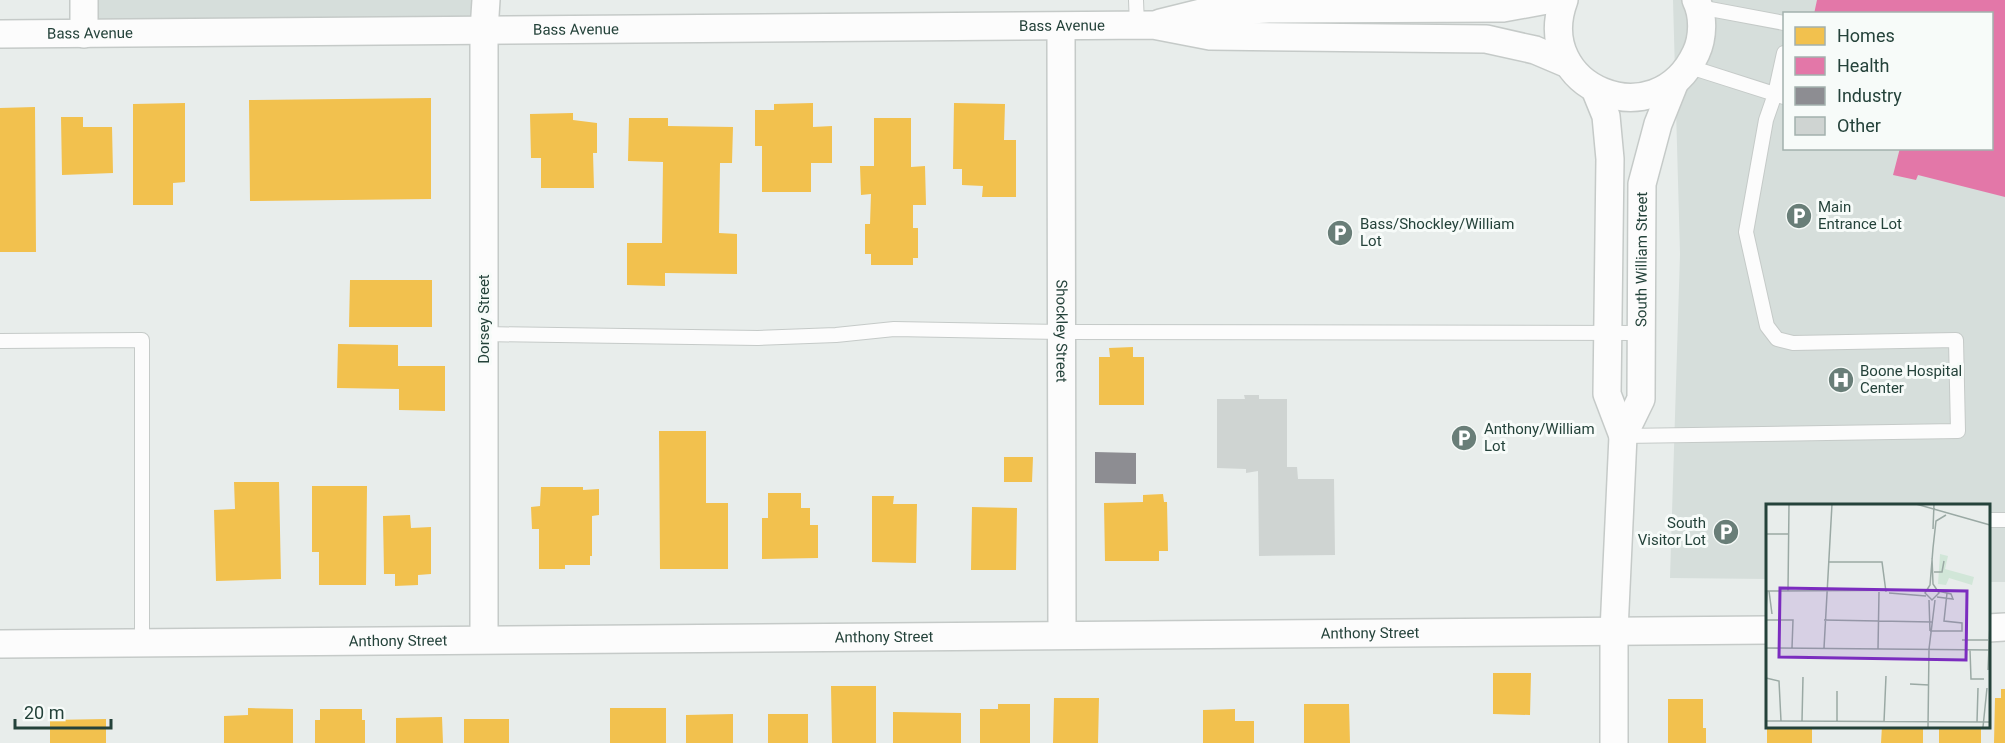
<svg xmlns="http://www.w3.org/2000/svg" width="2005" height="743" font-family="Roboto,sans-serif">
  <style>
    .built { fill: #d6dedb; fill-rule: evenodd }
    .homes { fill: #f2c14e }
    .health { fill: #e377a8 }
    .industry { fill: #8d8d92 }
    .building { fill: #cfd4d2 }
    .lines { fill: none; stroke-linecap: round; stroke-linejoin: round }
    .service-casing { stroke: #c5cac8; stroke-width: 16 }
    .minor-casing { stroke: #c5cac8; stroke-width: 30 }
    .service { stroke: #fcfcfc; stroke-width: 14 }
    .minor { stroke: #fcfcfc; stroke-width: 27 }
    .labels { text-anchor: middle; stroke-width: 6; stroke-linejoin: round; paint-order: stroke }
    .street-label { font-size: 15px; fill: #24423a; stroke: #f7fbf9 }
    .poi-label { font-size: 15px; fill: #24423a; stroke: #f7fbf9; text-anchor: start }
    .inset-road { fill: none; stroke: #9aa9a4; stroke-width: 1.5 }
    .view { fill: #7b2cbf; fill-opacity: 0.15; stroke: #7b2cbf; stroke-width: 3 }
    .inset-edge { fill: none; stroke: #24423a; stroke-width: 3 }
  </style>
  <rect width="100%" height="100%" fill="#e8edeb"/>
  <path class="built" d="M84 0H486L484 31 84 34Z
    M1673 0H2005V582H1989L1988 506H1768V579L1670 578 1680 254ZM1784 14H1992V148H1784Z"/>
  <path class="homes" d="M431 98V199L250 201 249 100Z
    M185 103V182L173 183V205H133V104Z
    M813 103V127L832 126V163H811V192H762V146H755V110H774V104Z
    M954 103 1005 104 1004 140H1016V197H982L983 186 962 185V169H953Z
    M35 107 36 252H0V108Z
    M573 113V120L597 123V153H593L594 188H541V158H531L530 114Z
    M61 117H83V127H112L113 173 62 175Z
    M629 118H668V126L733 127 732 163H720L719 233 737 234V274L665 273V286L627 285V243H662L663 162 628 161Z
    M874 118H911V167L925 166 926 205H913V228H918V258H913V265H871V254H865V224H870L871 194 861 195 860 166H874Z
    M350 280H432V327H349Z
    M338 344 398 345V366H445V411L399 410V389L337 388Z
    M1133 347V357H1144V405H1099V357H1110L1109 348Z
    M659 431H706V503H728V569H660Z
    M1004 457H1033L1032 482H1004Z
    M234 482H279L281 579 216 581 214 510 235 509Z
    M312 486H367L366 585H319V552H312Z
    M541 487H583V490L599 489V515L592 516V556H590V565H565V569H539V529H532L531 507 540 506Z
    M768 493H801V508H810V525H818V558L762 559V518H768Z
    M1163 494 1164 502H1167L1168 551H1159V561H1105L1104 503 1143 502V495Z
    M872 496H894L893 504H917L916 563 872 562Z
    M972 507 1017 508 1016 570H971Z
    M410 515 411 528 431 527V574L418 575V585L395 586V574H384L383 516Z
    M1493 673H1531L1530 715 1493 714Z
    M831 686H876V743H832Z
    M2001 689H2005V743H1994L1995 698H2001Z
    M1054 698H1099L1098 743H1053Z
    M1668 699H1703V728H1706V743H1668Z
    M998 704H1030V743H980V709H998Z
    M1304 704H1349L1350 743H1304Z
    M248 708 293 709V743H224V716L248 715Z
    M610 708H666V743H610Z
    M320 709H362V720H365V743H315V720H320Z
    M1235 709V721H1254V743H1203V710Z
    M893 712 961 713V743H893Z
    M733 714V743H686V715Z
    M768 714H808V743H768Z
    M442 717 443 743H396V718Z
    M106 719V743H50V720Z
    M464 719H509V743H464Z
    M1767 726H1812V743H1767Z
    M1882 726H1923V743H1881Z
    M1939 726H1981V743H1939Z"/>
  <path class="health" d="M1817 0H2005V197L1918 175 1916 180 1893 175 1900 148H1992V14H1814Z"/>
  <path class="industry" d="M1095 452 1136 453V484L1095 483Z"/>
  <path class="building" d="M1244 395H1259V399H1287V467H1297L1298 479H1334L1335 555 1259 556 1258 471 1246 473V469L1217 468V399H1245Z"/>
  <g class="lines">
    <g class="service-casing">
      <path id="service" d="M1136 0 1137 25
        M1699 7 1784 23
        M1690 67 1784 97
        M484 334 758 338 836 335 894 329 1062 332 1641 333
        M0 341 142 340V643
        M1623 436 1958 431 1956 340 1793 343 1777 339 1767 326 1746 232 1766 120 1775 94 1784 53
        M1988 520H2005"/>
    </g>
    <g class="minor-casing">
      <g id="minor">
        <path d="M84 0V34"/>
        <path d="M1564 0C1531 88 1656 139 1696 53 1703 38 1704 16 1696 0"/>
        <path d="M1160 23 1205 12 1269 9 1503 8 1547 0"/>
        <path id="s1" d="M1061 27 1062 635"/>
        <path id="s2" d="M0 34 1153 25 1210 36 1486 39 1535 50 1568 64"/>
        <path d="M1595 89 1606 116 1610 159 1607 394 1623 436"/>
        <path d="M1988 628 2005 627"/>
        <path d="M484 639V31L486 0"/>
        <path id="s3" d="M0 644 1768 630"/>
        <path id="s4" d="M1614 743V631L1623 436 1641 399 1642 184 1658 124 1674 84"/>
      </g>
    </g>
    <use href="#service" class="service"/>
    <use href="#minor" class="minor"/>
  </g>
  <defs>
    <g id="parking-disc" transform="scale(1.35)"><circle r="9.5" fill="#697e78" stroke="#f7fbf9"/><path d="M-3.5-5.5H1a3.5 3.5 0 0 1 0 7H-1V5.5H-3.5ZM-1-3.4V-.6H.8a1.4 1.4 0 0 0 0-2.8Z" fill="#fff"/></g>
    <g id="hospital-disc" transform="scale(1.35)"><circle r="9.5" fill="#697e78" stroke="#f7fbf9"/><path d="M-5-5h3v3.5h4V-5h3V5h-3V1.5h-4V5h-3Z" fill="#fff"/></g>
  </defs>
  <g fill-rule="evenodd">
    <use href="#parking-disc" x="1799" y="216"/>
    <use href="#parking-disc" x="1340" y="233"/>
    <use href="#hospital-disc" x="1841" y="380"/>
    <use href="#parking-disc" x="1464" y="438"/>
    <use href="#parking-disc" x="1726" y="532"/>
  </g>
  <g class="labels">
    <g class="street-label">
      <text dy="5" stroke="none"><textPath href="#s2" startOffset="1062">Bass Avenue</textPath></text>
      <text dy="5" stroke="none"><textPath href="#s2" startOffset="576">Bass Avenue</textPath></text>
      <text dy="5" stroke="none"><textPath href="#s2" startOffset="90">Bass Avenue</textPath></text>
      <text dy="5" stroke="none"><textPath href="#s4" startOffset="488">South William Street</textPath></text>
      <text transform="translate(484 319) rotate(-90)" y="5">Dorsey Street</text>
      <text dy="5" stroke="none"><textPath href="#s1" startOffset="304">Shockley Street</textPath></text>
      <text dy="5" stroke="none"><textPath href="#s3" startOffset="1370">Anthony Street</textPath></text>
      <text dy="5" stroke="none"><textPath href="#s3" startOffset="884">Anthony Street</textPath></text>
      <text dy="5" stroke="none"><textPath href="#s3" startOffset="398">Anthony Street</textPath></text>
    </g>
    <g class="poi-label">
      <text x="1818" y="212">Main<tspan x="1818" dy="17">Entrance Lot</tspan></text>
      <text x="1360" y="229">Bass/Shockley/William<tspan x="1360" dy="17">Lot</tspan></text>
      <text x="1860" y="376">Boone Hospital<tspan x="1860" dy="17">Center</tspan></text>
      <text x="1484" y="434">Anthony/William<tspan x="1484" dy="17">Lot</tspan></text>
      <text x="1706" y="528" text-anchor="end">South<tspan x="1706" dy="17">Visitor Lot</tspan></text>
    </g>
  </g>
  <g transform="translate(1766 504)">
    <rect width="224" height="224" fill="#e8edeb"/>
    <path d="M174 50 182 52 179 65 208 73 206 81 183 74 180 81 172 80Z" fill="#d1e6d8"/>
    <path class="inset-road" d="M150 0 224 21M167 25 168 0M0 30H23M167 44 170 17 180 11M166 54 167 80 173 89 166 96 159 89 164 81 167 44M62 58H116L120 88M168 68H176L178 57M0 87 160 86M3 87 6 110M22 87 23 0M123 89 160 92M171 93 187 95 185 90 172 87M163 96 164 127M0 109 1 87M0 116H27L26 144M58 116 166 118M164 127H196V119L178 117 181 89M196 136H222M0 144 224 146M58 144 66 0M112 145 113 88M204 146 205 175H218M222 166 224 120M0 174 13 177 15 217M144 180 163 181M0 217 224 218M36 217 37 173M71 217V187M118 218 120 172M211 218 212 184M162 223 163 145 169 96M217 223 221 184"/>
    <path class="view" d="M14 84 201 87 200 156 13 153Z"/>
    <rect width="224" height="224" class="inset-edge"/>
  </g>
  <rect x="1783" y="12" width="210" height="138" fill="#f7fbf9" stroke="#a3b1ad" stroke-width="1.5"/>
  <rect x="1795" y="27" width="30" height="18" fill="#f2c14e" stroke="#a3b1ad" stroke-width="1.5"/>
  <text x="1837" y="42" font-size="18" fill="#24423a">Homes</text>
  <rect x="1795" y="57" width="30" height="18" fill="#e377a8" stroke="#a3b1ad" stroke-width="1.5"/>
  <text x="1837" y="72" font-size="18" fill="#24423a">Health</text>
  <rect x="1795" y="87" width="30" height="18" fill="#8d8d92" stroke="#a3b1ad" stroke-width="1.5"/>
  <text x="1837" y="102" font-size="18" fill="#24423a">Industry</text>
  <rect x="1795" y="117" width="30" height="18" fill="#cfd4d2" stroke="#a3b1ad" stroke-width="1.5"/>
  <text x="1837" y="132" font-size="18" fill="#24423a">Other</text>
  <path d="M15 719v9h96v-9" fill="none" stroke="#24423a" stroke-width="3"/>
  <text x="24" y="719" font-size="18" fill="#24423a" stroke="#f7fbf9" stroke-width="4.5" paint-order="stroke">20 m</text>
</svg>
